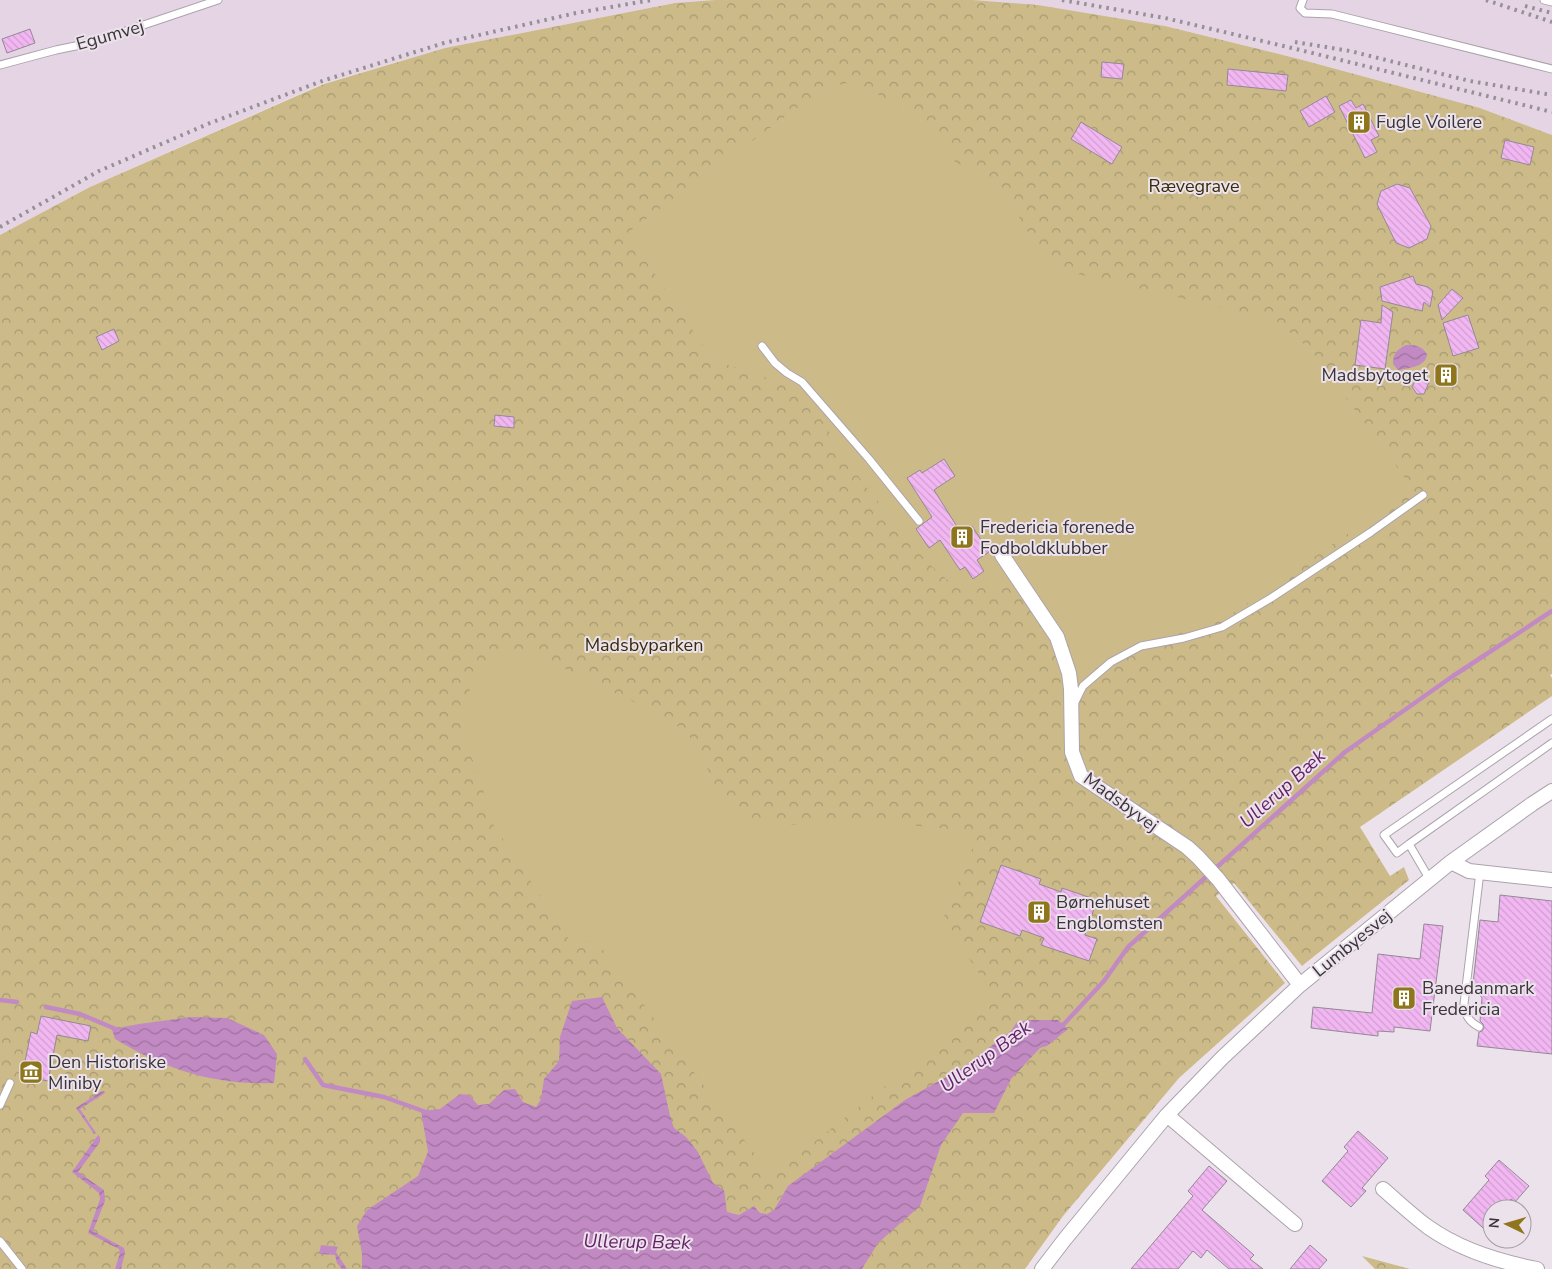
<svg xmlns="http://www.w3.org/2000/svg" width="1552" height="1269" font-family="'Nunito Sans',sans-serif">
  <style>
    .built { fill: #e5d5e4 }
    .park { fill: url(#park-crowns) }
    .pitch { fill: #ccbb89 }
    .water { fill: url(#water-waves) }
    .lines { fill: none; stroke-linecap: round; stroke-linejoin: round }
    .stream { stroke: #c28ac3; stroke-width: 4.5 }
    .building { fill: url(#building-back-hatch); stroke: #928992 }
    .service-casing { stroke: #aca3ac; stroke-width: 9 }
    .minor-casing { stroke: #aca3ac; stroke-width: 16 }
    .service { stroke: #fff; stroke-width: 7 }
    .minor { stroke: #fff; stroke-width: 14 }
    .rail { stroke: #968f96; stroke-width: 4; stroke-dasharray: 2.5 5; stroke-linecap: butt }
    .labels { text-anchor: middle; stroke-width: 4; stroke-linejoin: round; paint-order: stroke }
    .street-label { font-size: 18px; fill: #393539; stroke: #ece2ec }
    .poi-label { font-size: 18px; fill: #393539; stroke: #ece2ec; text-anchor: start }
    .park-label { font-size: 18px; fill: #362c08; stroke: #ece2ec }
    .water-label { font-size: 19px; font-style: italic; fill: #652268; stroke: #ece2ec }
  </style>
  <defs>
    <pattern id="park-crowns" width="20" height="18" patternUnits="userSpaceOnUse" patternTransform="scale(1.25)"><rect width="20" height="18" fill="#ccbb89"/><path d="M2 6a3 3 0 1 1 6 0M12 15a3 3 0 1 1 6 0" fill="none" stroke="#a79971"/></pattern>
    <pattern id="water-waves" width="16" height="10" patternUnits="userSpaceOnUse" patternTransform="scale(1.25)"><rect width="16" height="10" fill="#c28ac3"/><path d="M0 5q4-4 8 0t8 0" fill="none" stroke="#9f729f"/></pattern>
    <pattern id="building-back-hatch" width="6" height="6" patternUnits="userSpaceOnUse" patternTransform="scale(1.25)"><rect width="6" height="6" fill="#f2b7f2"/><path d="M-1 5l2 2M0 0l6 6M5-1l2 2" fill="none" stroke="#d09ed0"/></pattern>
  </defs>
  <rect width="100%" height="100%" fill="#ece2ec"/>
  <path class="built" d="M0 0H715L675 3 445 48 324 83 90 187 0 235Z
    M973 0H1552V135L1480 108 1299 59 1165 26 1038 5Z"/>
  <path class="park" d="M715 0H973L1038 5 1165 26 1299 59 1480 108 1552 135V674L1550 675 1552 678V696L1360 827 1390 876 1404 867 1409 880 1302 966 1234 883 1216 896 1285 983 1179 1078 1063 1216 1025 1269H0V235L90 187 324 84 445 48 675 3Z
    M1362 1256 1410 1269H1375Z"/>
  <path class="pitch" d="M846 83 869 89 935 128 954 161 961 165 971 167 999 182 1033 241 1053 263 1078 274 1275 320 1311 350 1413 489 1230 615 1200 627 1135 645 1109 659 1095 669 1077 690C1077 684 1079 677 1077 670 1071 637 1037 594 1019 566L994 584 953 585 926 561 863 483 801 389 713 360 627 233 823 89Z
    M513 651 536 655 665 717 688 734 703 759 721 798 738 812 762 823 792 825 878 822 979 832 943 919 996 999 771 1176 598 943C588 940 583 940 572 944L489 818 482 784 463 736 461 725 462 714 466 695 487 666 502 652Z"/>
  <path class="water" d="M1406 345C1415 345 1421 345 1427 354 1426 367 1409 368 1398 370L1393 364C1393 354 1396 350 1406 345Z
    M602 997 617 1028 661 1074 670 1116 674 1128 686 1137 698 1152 713 1183 724 1190 727 1212 739 1215 754 1206 760 1213 767 1214 774 1210 788 1186 905 1100 962 1068 1011 1031 1017 1022 1030 1020H1058L1068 1029 1047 1046 1040 1048 1011 1079 994 1113H963L941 1145 920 1206 878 1243 862 1269H362V1254L357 1226 367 1210 418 1176 428 1152 421 1111 440 1109 460 1094 469 1095 478 1105 489 1104 504 1090 515 1089 523 1102 536 1107 541 1099 544 1079 559 1061 560 1037 572 1001Z
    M191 1017 227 1018 264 1035 277 1054 274 1083C214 1085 166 1070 115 1039L112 1029 139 1024Z
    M104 1091 105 1093 80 1109 96 1133 94 1134 76 1108 100 1092Z
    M98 1135 100 1137V1142L78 1172 104 1190 105 1201 93 1231 124 1248 125 1253 121 1269H115L120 1253 119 1249 88 1233 100 1199 99 1193 72 1172Z
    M321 1245 338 1247 336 1252 347 1269H342L337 1263 335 1255 319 1254Z"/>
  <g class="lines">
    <path class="stream" d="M0 1000 17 1002
      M46 1007 80 1014 118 1030
      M1059 1026 1064 1024 1104 981 1128 947 1345 752 1453 676 1552 611
      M305 1059 323 1085 384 1097 426 1112"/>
  </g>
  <path class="building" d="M30 29 35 43 7 53 2 39Z
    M1102 62 1124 64 1122 79 1101 77Z
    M1228 69 1288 75 1286 91 1227 85Z
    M1326 96 1335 112 1309 127 1300 111Z
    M1351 100 1356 108 1363 104 1379 136 1371 140 1377 152 1365 158 1339 106Z
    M1081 122 1122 147 1112 164 1071 139Z
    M1505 140 1534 147 1530 165 1501 158Z
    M1397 184 1410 188 1431 226 1427 239 1409 248 1396 243 1377 204 1381 191Z
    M1413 276 1416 284 1428 287 1433 291 1430 307 1424 302 1422 311 1382 301 1380 287Z
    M1452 289 1463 298 1442 320 1438 305Z
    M1382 305 1393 312 1385 369 1355 365 1361 320 1381 323Z
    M1468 315 1479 348 1453 356 1443 323Z
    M114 329 119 341 102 350 96 337Z
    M1430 380 1424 394H1417L1412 387 1415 381Z
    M495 415 514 417V428L494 426Z
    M944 459 955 476 934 490 961 533 972 526 989 552 977 560 984 571 973 579 965 567 960 570 940 540 929 548 916 529 932 517 907 478 920 470 922 473Z
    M1001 865 1041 879 1039 884 1061 892 1062 888 1097 900 1085 935 1097 939 1089 961 1041 945 1044 938 1022 930 1020 936 980 922Z
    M1500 895 1552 901V1054L1477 1046 1479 1032 1482 1031 1484 1028 1483 1024 1480 1021 1482 998 1473 984 1480 920 1498 922Z
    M1424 924 1443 926 1430 1031 1394 1027V1032L1378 1031V1036L1311 1028 1313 1007 1372 1013 1378 954 1420 959Z
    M41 1016 91 1026 88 1041 57 1035 48 1081 22 1076 31 1032 37 1034Z
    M1358 1131 1388 1158 1362 1188 1366 1191 1351 1207 1322 1181 1348 1151 1344 1147Z
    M1499 1160 1529 1186 1515 1202 1511 1199 1502 1209H1492V1236L1463 1210 1489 1180 1485 1176Z
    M1209 1166 1227 1181 1202 1210 1254 1255 1250 1259 1263 1269H1229L1207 1250 1201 1258 1193 1251 1178 1269H1131L1193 1196 1188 1191Z
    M1310 1245 1327 1260 1319 1269H1290Z"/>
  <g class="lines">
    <g class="service-casing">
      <path id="service" d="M1303 0 1300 8 1305 13 1332 14 1552 69
        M1544 0 1552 2
        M0 65 56 50 90 43 218 0
        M762 346 775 363 787 373 802 382 869 459 919 521
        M1074 704 1083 686 1111 662 1141 646 1184 638 1222 627 1271 598 1371 532 1423 495
        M1409 844 1397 853 1384 835 1552 719
        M1430 880 1409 844 1552 743
        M1479 1027C1468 1021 1466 1016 1464 1004L1480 872
        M0 1105 10 1083
        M0 1241 22 1269"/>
    </g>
    <g class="minor-casing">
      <path id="minor" d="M1002 555 1057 637 1069 673 1071 689 1072 752 1081 776 1187 847 1198 857 1218 879 1300 985
        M1451 862 1469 871 1552 880
        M1167 1115 1295 1224
        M1383 1189C1398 1202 1413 1216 1428 1227 1459 1249 1500 1262 1537 1269
        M1042 1269 1065 1239 1167 1115 1222 1058 1300 985 1451 862 1532 804 1552 791"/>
    </g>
    <use href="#service" class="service"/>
    <use href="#minor" class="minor"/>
    <path class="rail" d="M1062 0 1165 18 1296 49 1552 112
      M1486 0 1552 22
      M1525 6 1552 13
      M1295 42 1350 51 1470 81 1552 95
      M0 227 99 171 210 123 325 80 444 43 576 13 652 0"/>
  </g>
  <defs>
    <g id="building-square" transform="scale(1.25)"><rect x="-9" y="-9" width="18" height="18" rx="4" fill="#8f751b" stroke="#ece2ec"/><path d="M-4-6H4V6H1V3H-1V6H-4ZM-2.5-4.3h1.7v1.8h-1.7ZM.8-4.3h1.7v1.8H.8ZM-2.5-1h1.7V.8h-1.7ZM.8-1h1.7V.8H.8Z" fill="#fff"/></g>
    <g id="museum-square" transform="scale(1.25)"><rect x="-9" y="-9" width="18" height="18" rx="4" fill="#8f751b" stroke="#ece2ec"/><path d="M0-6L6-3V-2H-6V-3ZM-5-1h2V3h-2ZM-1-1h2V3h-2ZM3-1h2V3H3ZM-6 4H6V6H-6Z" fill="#fff"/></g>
  </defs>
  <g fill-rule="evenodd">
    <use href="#building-square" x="1359" y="122"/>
    <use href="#building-square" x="1446" y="375"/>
    <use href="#building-square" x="962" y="537"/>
    <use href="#building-square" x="1039" y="912"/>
    <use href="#building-square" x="1404" y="998"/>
    <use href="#museum-square" x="31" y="1072"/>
  </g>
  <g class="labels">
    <g class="street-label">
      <text transform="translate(110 35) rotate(-16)" y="6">Egumvej</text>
      <text transform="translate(1121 802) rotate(36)" y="6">Madsbyvej</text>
      <text transform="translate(1352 943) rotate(-39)" y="6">Lumbyesvej</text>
    </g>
    <g class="poi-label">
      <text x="1376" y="128">Fugle Voilere</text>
      <text x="1428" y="381" text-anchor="end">Madsbytoget</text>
      <text x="980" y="533">Fredericia forenede<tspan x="980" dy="21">Fodboldklubber</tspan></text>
      <text x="1056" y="908">Børnehuset<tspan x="1056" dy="21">Engblomsten</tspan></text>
      <text x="1422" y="994">Banedanmark<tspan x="1422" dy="21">Fredericia</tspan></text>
      <text x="48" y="1068">Den Historiske<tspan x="48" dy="21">Miniby</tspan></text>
    </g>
    <g class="park-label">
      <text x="1194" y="192">Rævegrave</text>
      <text x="644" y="651">Madsbyparken</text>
    </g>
    <g class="water-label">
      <text transform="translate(1282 788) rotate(-42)" y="7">Ullerup Bæk</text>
      <text transform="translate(985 1056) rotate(-36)" y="7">Ullerup Bæk</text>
      <text transform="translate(637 1241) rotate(1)" y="7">Ullerup Bæk</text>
    </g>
  </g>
  <g transform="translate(1507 1224) rotate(275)"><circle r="24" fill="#ece2ec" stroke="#a49da4"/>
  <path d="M0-4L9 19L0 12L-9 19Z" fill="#8f751b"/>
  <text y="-8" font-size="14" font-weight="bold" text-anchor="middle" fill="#393539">N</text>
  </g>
</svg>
